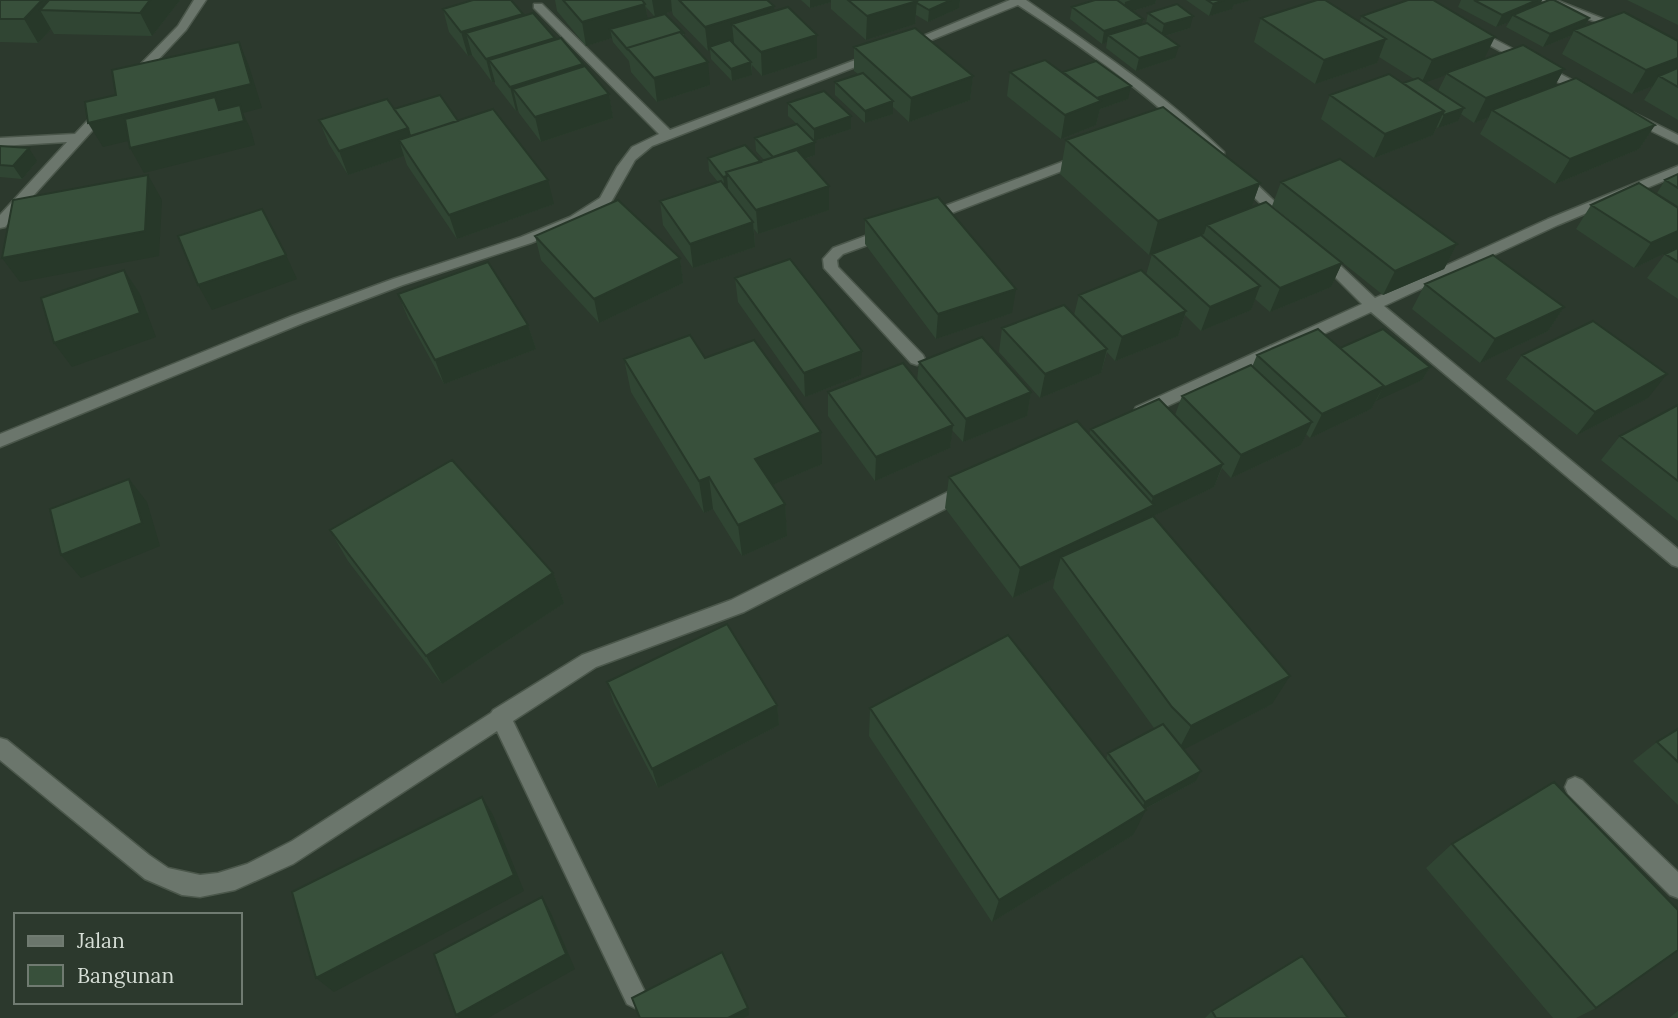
<svg xmlns="http://www.w3.org/2000/svg" width="1678" height="1018" font-family="Lora,serif">
  <style>
    .lines { fill: none; stroke-linecap: round; stroke-linejoin: round }
    .minor-casing { stroke: #4b574b; stroke-width: 3 }
    .minor { fill: #6b766c; fill-rule: evenodd }
    .wall { fill: #304533; fill-rule: evenodd }
    .shaded-wall { fill: #273829 }
    .building { fill: #38503b; stroke: #273829; stroke-width: 2 }
  </style>
  <rect width="100%" height="100%" fill="#2c392d"/>
  <g class="lines">
    <g class="minor-casing">
      <path id="minor" d="M194 0H206L186 30 139 80H131V74L178 26Z
        M1010 0H1026C1096 49 1162 92 1224 152V158H1214C1155 99 1088 50 1018 5L909 49 899 46Z
        M1540 0H1556L1629 29 1619 31Z
        M534 4H542L670 130 871 54 881 57 652 146 635 160 610 204 580 223 531 243 403 285 303 323 0 447V434L292 316 393 279 521 237 570 217 600 198 617 167 632 147 659 134 534 8Z
        M1473 28 1591 90 1593 93 1591 96H1583L1469 34 1467 32Z
        M106 104 112 108 110 111 5 227 0 228V215L67 142 0 146V138L75 134 102 105Z
        M1634 113 1678 135V144L1629 120V114Z
        M1083 154 1088 155V161L931 221H921L919 218 921 215Z
        M1678 166V175L1558 225 1384 306 1678 549V567L1672 565 1371 312 1148 415H1136L1134 411 1136 407 1362 304 1317 259 1315 256 1317 253H1327L1375 298 1548 219Z
        M1242 174 1247 175 1292 218V224H1282L1237 181V175Z
        M887 228 892 230V236L843 254 837 260 838 267 923 355 925 359 917 365 911 363 824 268 823 259 833 248Z
        M966 483 972 485 975 490 972 495 744 612 596 667 513 721 643 988 647 996 643 1004 635 1008 627 1004 497 731 293 864 235 890 200 897 182 895 145 879 0 760V738L7 740 149 855 168 868 200 875 218 873 247 864 292 841 491 713 493 710 582 655 731 600Z
        M1575 777 1582 780 1678 872V898L1670 895 1568 794 1565 787 1568 780Z"/>
    </g>
    <use href="#minor" class="minor"/>
  </g>
  <path class="wall" d="M0 0H180L152 36 54 34 51 29 38 43 0 42Z
    M555 0H767L774 11 817 58 762 76 752 65V75L732 81 711 59 710 50 708 51 673 15 672 11 655 17 646 7 647 19 684 33V37L710 85 657 102 631 72 629 61 613 42 612 38 586 46 557 11Z
    M801 0H960L959 8 928 22 916 15 915 24 866 40 831 9V2L810 8Z
    M1095 0H1156L1155 4 1133 11 1142 25 1146 23 1148 13 1190 28 1165 36 1175 58 1136 71 1106 48 1107 42 1102 44 1070 19 1072 7Z
    M1186 0H1251L1233 5 1232 9 1209 16Z
    M1461 0H1542L1540 4 1589 18 1585 26 1678 41V120L1644 100 1653 86 1632 94 1562 54 1572 35 1543 47 1506 27 1509 22 1496 27 1458 7Z
    M1627 0H1678V25Z
    M443 9 523 14 524 16 555 38V40L584 67 609 94 613 118 541 142 519 113 518 110 516 111 495 84V82H492L472 55 468 56 449 32Z
    M1362 16 1484 59 1564 69 1554 87 1655 125 1639 149 1555 184 1480 134 1489 117 1474 123 1461 114 1458 121 1438 128 1437 127 1433 135 1374 158 1321 119 1330 95 1403 83 1414 79 1379 57 1377 63 1315 84 1254 42 1261 18 1359 22ZM1446 75 1438 91 1424 82Z
    M854 47 973 76 970 100 909 122 893 107V114L865 123 835 95V82L858 74 854 71Z
    M1010 72H1063L1128 99 1100 109 1096 125 1061 139 1007 96Z
    M788 103 851 129 814 141 815 155 805 159 829 210 758 234 754 229 755 247 693 268 663 225 660 201 718 182 709 171 708 158 761 162 764 160 756 151 755 138 797 124 788 116Z
    M394 109 458 121 554 204 457 239 407 165 404 156 348 175 329 144 319 120Z
    M1066 140 1260 183 1251 208 1342 263 1331 287 1270 312 1255 299 1251 310 1201 331 1185 315 1178 336 1115 361 1107 352 1101 373 1040 398 999 352 1002 328 1074 315 1079 295 1146 275 1152 254 1158 252 1149 255 1060 174Z
    M0 146 37 161 22 179 0 177Z
    M1678 174V206L1657 193 1665 180Z
    M1281 182 1457 244 1444 269 1383 295 1272 206Z
    M1591 205 1678 208V247L1634 268 1576 229Z
    M865 219 1012 313 936 339 865 244Z
    M535 236 680 258 683 283 599 323 541 260Z
    M1678 248V299L1647 278 1665 254Z
    M735 278 861 375 805 397 738 302Z
    M1425 284 1564 307 1548 331 1480 363 1412 309Z
    M398 294 528 325 536 349 444 384 408 318Z
    M1340 348 1430 367 1422 380 1376 400 1371 409 1310 438 1306 434 1301 445 1231 478 1222 468 1214 487 1153 516 1272 704 1184 749 1201 771 1196 781 1145 809 1133 835 992 922 869 736 870 708 1106 759 1108 753 1154 728 1053 588 1055 578 1013 598 945 508 949 477 1089 434 1091 429 1175 415 1182 396 1252 367 1257 355Z
    M1522 355 1648 398 1577 435 1506 379Z
    M624 359 822 464 772 485 785 504 787 536 742 556 713 509 704 513 631 392Z
    M919 362 1031 392 1027 416 963 442 952 430 950 448 875 481 828 416V392L917 381Z
    M1678 405V521L1601 460 1620 436Z
    M330 530 553 573 564 603 442 684 348 561Z
    M607 682 777 705 779 725 658 788 614 703Z
    M1678 729V805L1633 761 1657 742Z
    M1452 844 1596 1008 1576 1018H1553L1426 868Z
    M1212 1011 1348 1018H1205Z
    M1678 1011V1018H1669Z"/>
  <path class="shaded-wall" d="M42 0H70L40 10 51 29 38 43 24 19Z
    M150 0H180L152 36 140 13Z
    M652 0H671L672 11 655 17Z
    M810 0H831V2L810 8Z
    M951 0H960L959 8 928 22 929 10Z
    M1131 0H1156L1155 4 1123 14 1125 2Z
    M1224 0H1235L1232 9 1209 16 1213 4Z
    M1235 0H1251L1233 5Z
    M1537 0H1542L1537 10 1513 15 1509 22 1496 27 1502 15Z
    M917 1 915 24 866 40 867 16Z
    M645 4 649 27 610 29 612 38 586 46 582 22Z
    M774 6 775 30 732 24 734 43 712 49 709 47 710 50 708 51 705 27Z
    M523 14 529 38 466 33 472 55 468 56 461 32Z
    M1193 16 1190 28 1161 37 1164 24Z
    M1589 18 1583 30H1574L1572 35 1543 47 1550 34Z
    M1143 19 1140 31 1108 35 1107 42 1102 44 1104 31Z
    M817 35V58L762 76 761 52Z
    M1495 37 1483 61 1446 73V75L1421 84 1432 60Z
    M555 38 560 62 489 60 495 82H492L486 59Z
    M1386 39 1377 63 1315 84 1324 60Z
    M239 42 249 66 262 108 243 113 251 130 255 145 144 173 130 148 223 118 103 147 88 123Z
    M1179 46 1175 58 1136 71 1139 58Z
    M1678 58V76H1659L1653 86 1632 94 1646 70Z
    M708 62 710 85 657 102 654 78Z
    M751 62 752 75 732 81 731 69Z
    M583 64 588 88 513 89 518 110 516 111 510 87Z
    M1564 69 1551 93 1492 110 1489 117 1474 123 1486 98Z
    M973 76 970 100 909 122 911 98Z
    M1131 86 1128 99 1100 109 1096 125 1061 139 1065 115 1094 99Z
    M609 94 613 118 541 142 535 117Z
    M893 101V114L865 123V111Z
    M1464 108 1458 121 1438 128 1444 115Z
    M1444 111 1433 135 1374 158 1385 134Z
    M851 116V129L814 141V129Z
    M1655 125 1639 149 1555 184 1570 159Z
    M408 128 412 140H399L404 156 348 175 339 151Z
    M815 142V155L773 170V157Z
    M29 148 37 161 22 179 13 166Z
    M148 175 162 200 159 256 20 282 2 258Z
    M727 176 728 188 725 190 723 177Z
    M548 180 554 204 457 239 449 215Z
    M1260 183 1248 217 1207 225 1204 234 1149 255 1158 221Z
    M829 186V210L758 234 756 210Z
    M753 222 755 247 693 268 690 244Z
    M1678 231V247L1634 268 1651 243Z
    M1457 244 1444 269 1383 295 1395 271Z
    M286 255 297 279 212 310 198 285Z
    M680 258 683 283 599 323 594 299Z
    M1342 263 1331 287 1270 312 1280 288Z
    M124 270 140 294 156 337 72 367 54 343Z
    M1260 286 1251 310 1201 331 1210 307Z
    M1016 289 1012 313 936 339 938 314Z
    M1564 307 1548 331 1480 363 1495 339Z
    M1186 311 1178 336 1115 361 1122 337Z
    M528 325 536 349 444 384 435 360Z
    M1107 349 1101 373 1040 398 1045 374Z
    M862 351 861 375 805 397 804 373Z
    M1430 367 1422 380 1376 401 1383 388Z
    M1667 374 1648 398 1577 435 1595 412Z
    M1384 386 1371 409 1310 438 1322 414Z
    M1031 392 1027 416 963 442 966 419Z
    M1312 422 1301 445 1231 478 1241 455Z
    M953 425 950 448 875 481 876 457Z
    M821 432 822 464 758 491 755 459Z
    M1223 464 1214 487 1149 518 1061 557 1055 578 1013 598 1020 568 1150 507 1153 497Z
    M709 477 713 509 704 513 699 481Z
    M129 479 147 502 160 546 81 578 61 555Z
    M785 504 787 536 742 556 738 525Z
    M553 573 564 603 442 684 426 656Z
    M1290 676 1272 704 1177 753 1191 726Z
    M777 705 779 725 658 788 652 769Z
    M1201 771 1196 781 1139 812 1145 802Z
    M482 797 493 815 524 891 334 992 316 978Z
    M1146 810 1133 835 992 922 999 900Z
    M542 897 551 913 575 969 488 1018H459L456 1015Z
    M748 1008 749 1015 743 1018H728Z"/>
  <path class="building" d="M0 0H42L24 19H0Z
    M49 0H150L140 13 40 10Z
    M473 0H511L523 14 461 32 443 9Z
    M563 0H642L645 4 582 22Z
    M679 0H767L774 6 705 27Z
    M848 0H916L917 1 867 16Z
    M916 0H951L929 10 917 3Z
    M1095 0H1117L1143 19 1104 31 1072 7Z
    M1207 0H1224L1213 4Z
    M1317 0H1325L1386 39 1324 60 1261 18Z
    M1408 0H1433L1495 37 1432 60 1362 16Z
    M1474 0H1537L1502 15Z
    M1549 0H1554L1589 18 1550 34 1513 15Z
    M1177 4 1193 16 1164 24 1148 13Z
    M788 7 817 35 761 52 732 24Z
    M1624 12 1678 41V58L1646 70 1574 30Z
    M533 13 555 38 486 59 466 33Z
    M665 14 684 33 682 34 680 32 627 48 628 50 610 29Z
    M1147 23 1179 46 1139 58 1108 35Z
    M915 28 973 76 911 98 854 47Z
    M680 32 708 62 654 78 627 48Z
    M561 38 583 64 510 87 489 60Z
    M730 40 751 62 731 69 709 47Z
    M239 42 251 84 88 123 85 102 116 95 112 70Z
    M1523 45 1564 69 1486 98 1446 73Z
    M1045 60 1101 101 1065 115 1010 72Z
    M1096 61 1131 86 1097 98 1063 72Z
    M585 66 609 94 535 117 513 89Z
    M1678 68V87L1659 76Z
    M863 73 893 101 865 111 835 82Z
    M1389 74 1444 111 1385 134 1330 95Z
    M1418 78 1464 108 1444 115 1443 114 1444 111 1403 83Z
    M1576 78 1655 125 1570 159 1492 110Z
    M824 91 851 116 814 129 788 103Z
    M440 95 458 121 410 136 408 128 394 109Z
    M215 97 219 110 240 105 244 121 130 148 125 119Z
    M387 99 408 128 339 151 319 120Z
    M1163 107 1260 183 1158 221 1066 140Z
    M493 109 548 180 449 215 399 140Z
    M797 124 815 142 773 157 755 138Z
    M745 145 761 162 726 172 727 176 723 177 708 158Z
    M0 146 29 148 13 166 0 165Z
    M797 150 829 186 756 210 726 172Z
    M1340 159 1457 244 1395 271 1281 182Z
    M1678 174V188L1665 180Z
    M148 175 145 231 2 258 13 200Z
    M721 181 753 222 690 244 660 201Z
    M1639 183 1678 208V231L1651 243 1591 205Z
    M938 197 1016 289 938 314 865 219Z
    M618 200 680 258 594 299 535 236Z
    M1266 202 1342 263 1280 288 1207 225Z
    M262 209 286 255 198 285 178 236Z
    M1201 235 1260 286 1210 307 1152 254Z
    M1678 248V262L1665 254Z
    M1493 255 1564 307 1495 339 1425 284Z
    M790 259 862 351 804 373 735 278Z
    M488 262 528 325 435 360 398 294Z
    M124 270 140 313 54 343 41 298Z
    M1141 270 1186 311 1122 337 1079 295Z
    M1064 305 1107 349 1045 374 1002 328Z
    M1593 321 1667 374 1595 412 1522 355Z
    M1318 329 1384 386 1322 414 1257 355Z
    M1383 329 1430 367 1383 388 1384 386 1340 348Z
    M690 335 705 358 754 340 821 432 755 459 785 504 738 525 709 477 699 481 624 359Z
    M982 337 1031 392 966 419 919 362Z
    M903 363 953 425 876 457 828 392Z
    M1251 365 1312 422 1241 455 1182 396Z
    M1159 399 1223 464 1153 497 1091 429Z
    M1678 405V481L1620 436Z
    M1077 421 1154 505 1020 568 949 477Z
    M452 460 553 573 426 656 330 530Z
    M129 479 142 523 61 555 50 509Z
    M1153 516 1290 676 1191 726 1172 707 1061 557Z
    M727 624 777 705 652 769 607 682Z
    M1008 635 1146 810 999 900 870 708Z
    M1163 724 1201 771 1145 802 1108 753Z
    M1678 729V762L1657 742Z
    M1554 782 1678 910V950L1596 1008 1452 844Z
    M482 797 514 875 316 978 292 892Z
    M542 897 566 954 456 1015 434 954Z
    M722 952 748 1008 728 1018H640L632 998Z
    M1302 956 1348 1018H1216L1212 1011Z"/>
  <rect x="14" y="913" width="228" height="91" fill="#2c392d" stroke="#707b71" stroke-width="2"/>
  <rect x="28" y="936" width="35" height="10" fill="#6b766c" stroke="#707b71" stroke-width="2"/>
  <text x="77" y="948" font-size="21" fill="#d6ded6">Jalan</text>
  <rect x="28" y="965" width="35" height="21" fill="#38503b" stroke="#707b71" stroke-width="2"/>
  <text x="77" y="983" font-size="21" fill="#d6ded6">Bangunan</text>
</svg>
